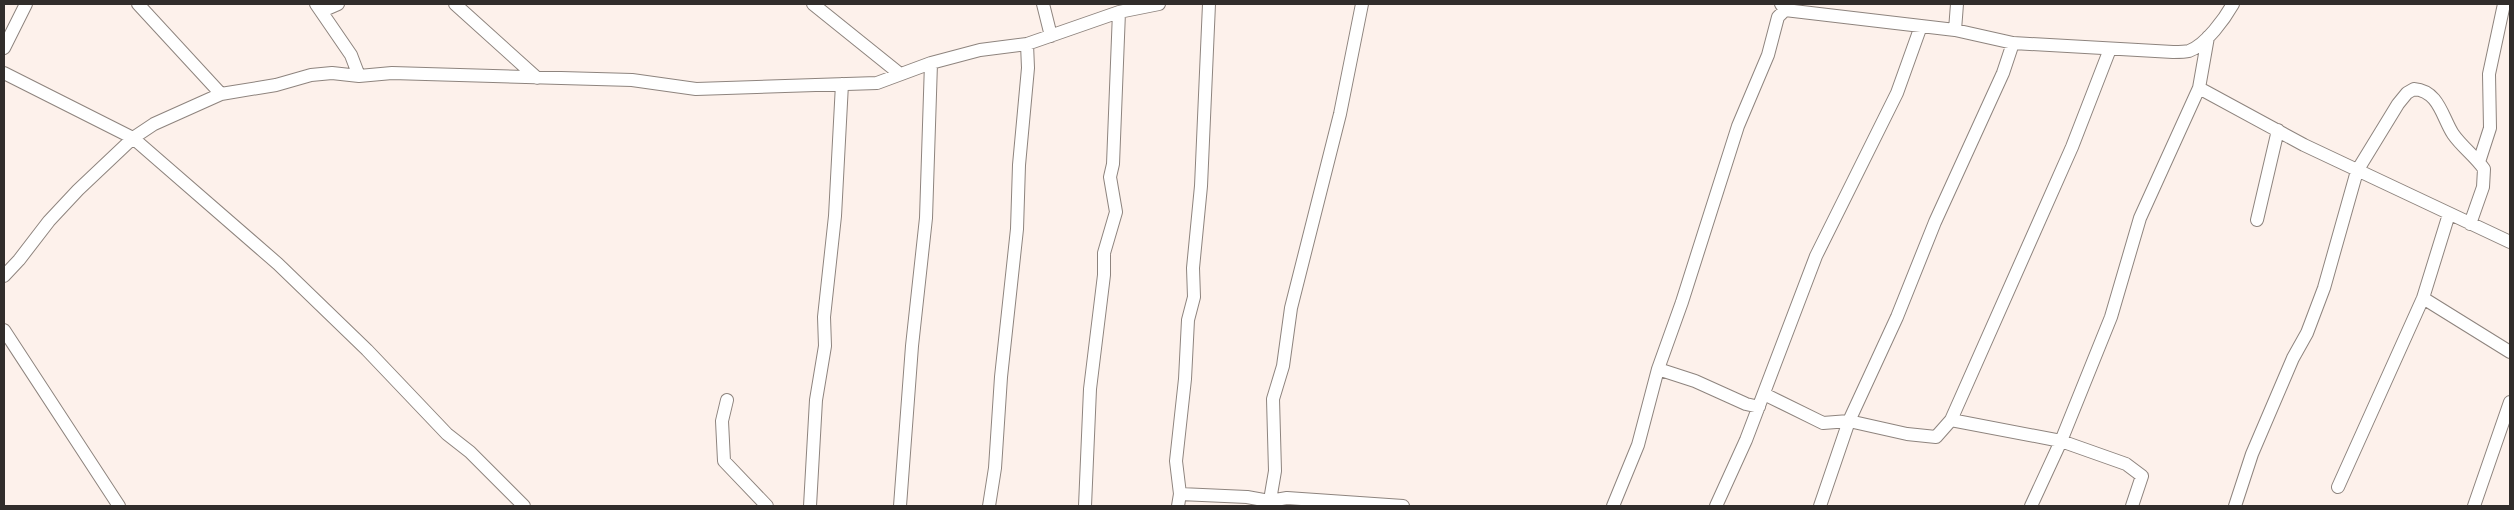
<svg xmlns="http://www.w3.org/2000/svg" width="2514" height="510" font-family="Cabin,sans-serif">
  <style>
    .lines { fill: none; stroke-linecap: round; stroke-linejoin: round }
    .minor-casing { stroke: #8e847e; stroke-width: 14 }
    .minor { stroke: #fff; stroke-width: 12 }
  </style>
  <rect width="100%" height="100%" fill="#fdf1eb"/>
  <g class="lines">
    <g class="minor-casing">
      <path id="minor" d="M138 4 221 94
        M316 4 351 55 359 76
        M455 4 537 78
        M813 4 900 74
        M1043 4 1051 36
        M1781 4 1785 10 1955 30 2013 43 2173 52C2178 52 2185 52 2189 51 2206 45 2225 18 2233 4
        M322 11 338 4
        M1955 30 1957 4
        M4 48 26 4
        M4 73 133 138 278 264 367 350 447 434 470 452 524 506
        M2199 88 2304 145 2510 242
        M2479 162 2490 128 2489 74 2504 4
        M2257 220 2278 130
        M4 276 19 260 49 221 78 190 133 138 154 124 221 94 276 85 311 75 332 73 359 76 392 73 632 80 696 89 877 83 931 63 980 50 1027 44 1119 12 1159 4
        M2423 298 2510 352
        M4 330 119 506
        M1658 369 1695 381 1746 404 1759 407
        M1764 394 1823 423 1849 421 1907 434 1936 437 1951 420 2061 441 2111 317 2140 218 2199 88 2208 37
        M727 400 722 421 724 461 767 506
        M1951 420 2072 147 2110 49
        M2338 487 2423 298 2449 214
        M1180 494 1247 497 1269 501 1287 498 1403 506
        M810 506 816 400 825 346 824 317 835 216 842 84
        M900 506 912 346 926 218 931 63
        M989 506 995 468 1001 377 1017 229 1019 165 1028 68 1027 44
        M1085 506 1090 389 1104 275V253L1116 212 1110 177 1113 164 1119 12
        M1178 506 1180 494 1176 461 1185 379 1188 320 1194 297 1193 268 1201 186 1209 4
        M1269 506 1275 471 1273 399 1283 366 1291 308 1340 114 1362 4
        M1613 506 1638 445 1658 369 1682 302 1738 126 1768 55 1778 17 1785 10
        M1716 506 1746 440 1816 256 1897 93 1921 26
        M1820 506 1849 421 1897 317 1935 222 2003 73 2013 43
        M2031 506 2061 441 2126 464 2142 476 2132 506
        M2235 506 2252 454 2293 358 2307 333 2324 288 2357 171 2398 104 2407 93 2414 89C2439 91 2442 117 2453 134 2462 147 2475 156 2484 169L2483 187 2470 224
        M2474 506 2510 402"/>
    </g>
    <use href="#minor" class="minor"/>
  </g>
  <rect width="2514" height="510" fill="none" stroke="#312d2b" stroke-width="10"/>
</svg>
